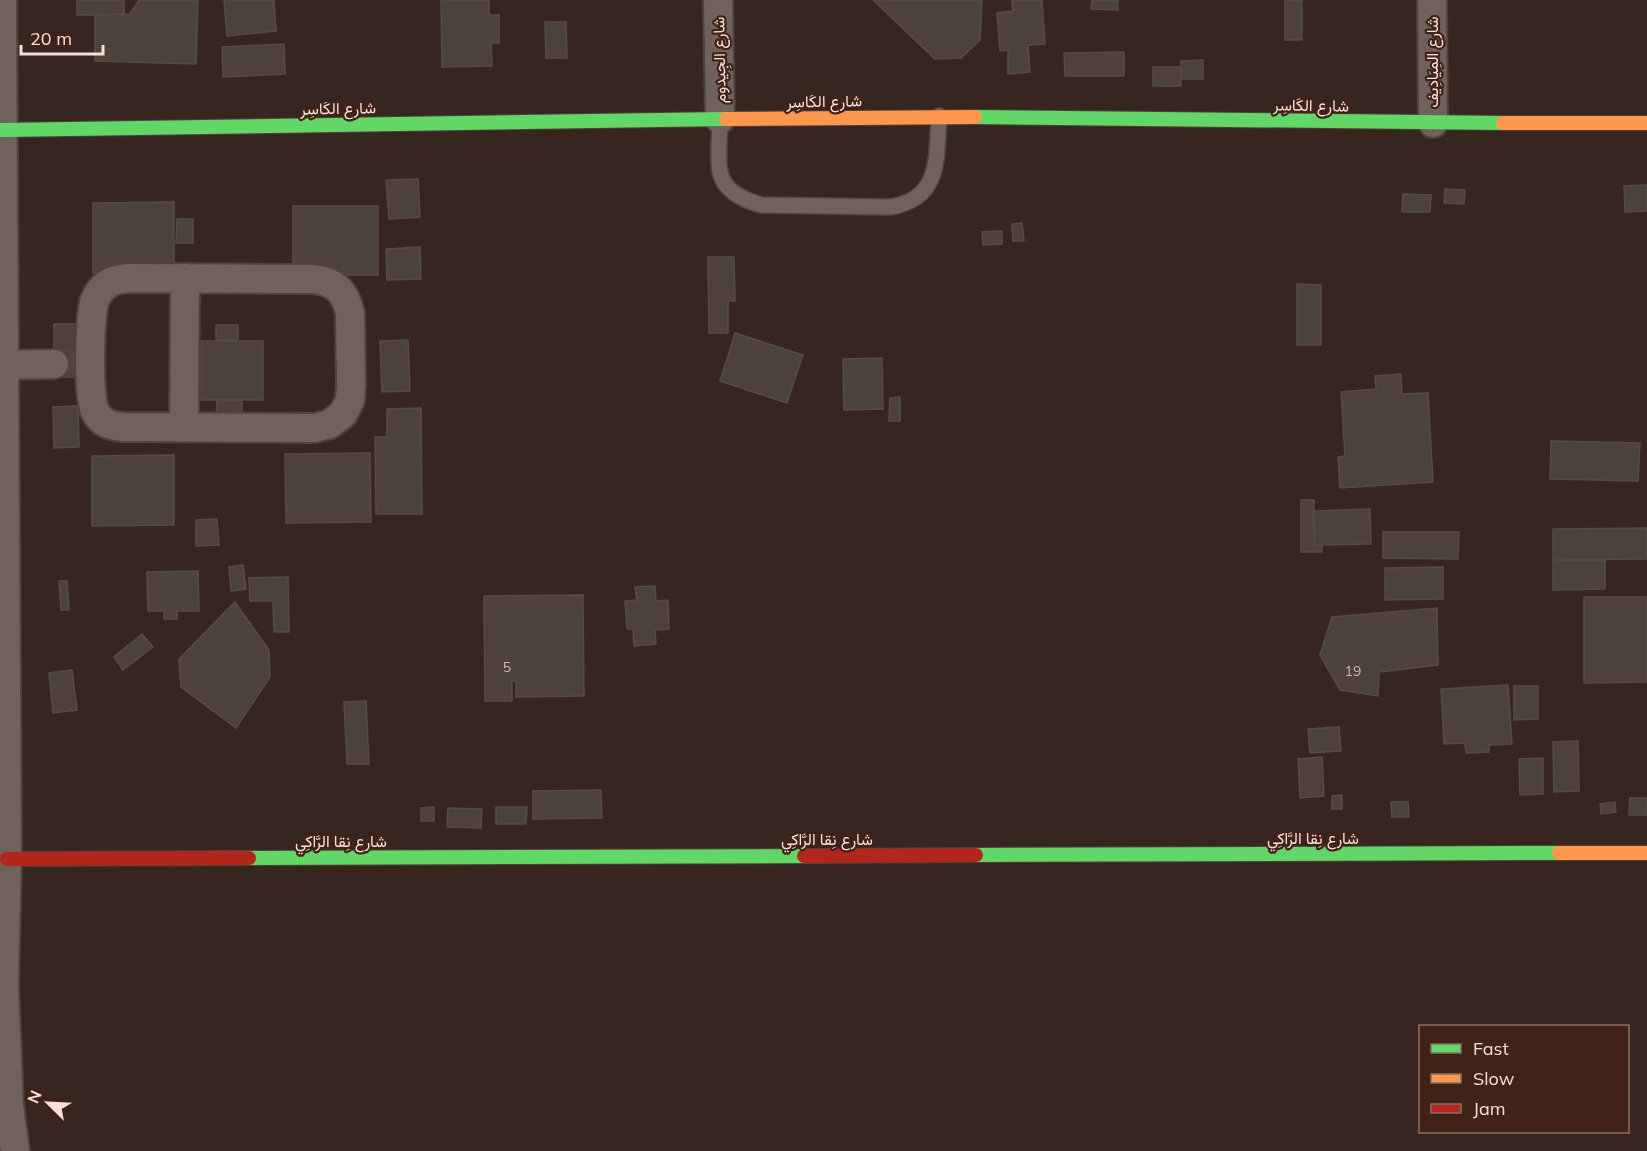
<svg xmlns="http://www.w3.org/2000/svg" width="1647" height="1151" font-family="Mulish,Vazirmatn,sans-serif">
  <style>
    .building { fill: #4c4239; stroke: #554c43; stroke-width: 1.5 }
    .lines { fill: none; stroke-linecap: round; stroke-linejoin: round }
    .street-tunnel { stroke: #54423c; stroke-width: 28; stroke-dasharray: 28 14; stroke-linecap: butt }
    .lane-casing { stroke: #50423d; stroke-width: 18 }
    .street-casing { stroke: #50423d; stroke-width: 32 }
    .fast-casing { stroke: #50423d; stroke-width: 16 }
    .slow-casing { stroke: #50423d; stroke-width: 16 }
    .jam-casing { stroke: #50423d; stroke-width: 16 }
    .lane { stroke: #6f625d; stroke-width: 15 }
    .street { stroke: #6f625d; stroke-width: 28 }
    .fast { stroke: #63d668; stroke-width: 14 }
    .slow { stroke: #ff974d; stroke-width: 14 }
    .jam { stroke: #b3261e; stroke-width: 14 }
    .labels { text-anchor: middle; stroke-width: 4.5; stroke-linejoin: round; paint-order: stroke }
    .number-label { font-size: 14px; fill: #ccb8b1 }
    .street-label { font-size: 16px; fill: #f6e0d9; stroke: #402217 }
  </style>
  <rect width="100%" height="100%" fill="#372620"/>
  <path class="building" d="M77 0H124V14L77 15Z
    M139 0H198L196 64 95 61V15L130 14Z
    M224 0H274L276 31 227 36Z
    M441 0H489V15H499V43H491L492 66 442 67Z
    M873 0H982L980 40 961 58 935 59Z
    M1012 0H1042L1045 44 1028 45 1030 72 1008 74V50L1000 51 997 13 1013 11Z
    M1092 0H1118V10L1091 9Z
    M1285 0H1302V40H1285Z
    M545 22H566L567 58H546Z
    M284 44 285 74 223 77 222 47Z
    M1124 52V76H1065L1064 53Z
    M1203 60V79H1181V61Z
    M1153 67H1181V86H1153Z
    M418 179 420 217 389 219 386 180Z
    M1647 185V211L1625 212 1624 186Z
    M1445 189 1465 190 1464 204 1444 203Z
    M1403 194 1431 195 1430 212H1402Z
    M174 202V272L93 273V203Z
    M293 206H378V275H293Z
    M177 219H193V243H176Z
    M1022 223 1024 241H1013L1012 224Z
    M1002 231V244L983 245 982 232Z
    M420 247 421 279 387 280 386 249Z
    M708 257H734L735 301H728V333H709Z
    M1297 284 1321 285V345H1297Z
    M54 324H78V376H54Z
    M216 325H238V340H216Z
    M735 333 803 355 787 403 720 381Z
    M408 340 410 391 382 392 380 341Z
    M201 341H263V400H201Z
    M882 358 883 409 844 410 843 359Z
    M1401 374 1402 394 1428 393 1433 482 1340 488 1338 457 1345 456 1341 392 1376 389 1375 376Z
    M900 397V421H889L890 398Z
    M217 400H242V417L216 418Z
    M78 406 79 447 54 448 53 407Z
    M421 408 422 514H376L375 437H387V409Z
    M1551 441 1640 443 1638 481 1550 479Z
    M370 453 371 522 286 523 285 454Z
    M174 455V525L92 526V456Z
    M1301 500H1314V545H1322V552H1301Z
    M1370 509 1371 544 1314 545 1313 511Z
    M217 519 219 545 196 546V520Z
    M1647 528V559L1553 560V529Z
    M1383 532H1459L1458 559 1383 558Z
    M1553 560H1605V589L1553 590Z
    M243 565 246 589 231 591 229 567Z
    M1443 567V599L1385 600V568Z
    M198 571 199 611H177V619H164V611H148L147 572Z
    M288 577 289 632H274L273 601H250L249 578Z
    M59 581H67L69 610H61Z
    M655 586 656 601 668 600 669 629 655 630 656 644 634 646 633 629H627L625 601 637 600 635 587Z
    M583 595 584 696 516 697V681H512V701H485L484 596Z
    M1584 597H1647V682L1584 683Z
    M235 602 269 650 270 677 236 728 181 687 179 659Z
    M1437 608 1438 665 1379 672 1378 696 1340 690 1320 655 1332 617Z
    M142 634 153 647 123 670 114 657Z
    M72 670 77 710 53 713 49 673Z
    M1508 685 1512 744 1489 745V752L1466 753 1465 743 1444 744 1441 689Z
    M1514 686H1538V719L1514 720Z
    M366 701 369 764H347L344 702Z
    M1339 727 1341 751 1310 753 1308 729Z
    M1578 741 1579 791 1554 792 1553 742Z
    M1322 757 1324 796 1300 798 1298 759Z
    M1543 758V794L1520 795 1519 759Z
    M601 790 602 818 533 819V791Z
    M1342 795V809H1332V796Z
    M1630 798H1647V815H1629Z
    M1391 802H1408L1409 817H1392Z
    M1615 802 1616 812 1601 814 1600 804Z
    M434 807V821H421V808Z
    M496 807H527L526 824H496Z
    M448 808 482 809 481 828 447 827Z"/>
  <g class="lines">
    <path class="street-tunnel" d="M54 364H78"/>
    <g class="lane-casing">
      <path id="lane" d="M720 119C720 133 717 159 720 171 723 191 745 201 762 205L891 207C942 198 936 157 939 116"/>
    </g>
    <g class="street-casing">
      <path id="street" d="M2 0 7 859 4 985 9 1106 15 1151
        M718 0 720 119
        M1432 0 1433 123
        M129 278 312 279C335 281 345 291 350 313L351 384 350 400 343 414 330 424 315 428 123 427C112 426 102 424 96 413 87 400 90 320 94 303 95 299 98 294 100 291 108 281 117 279 129 278Z
        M3 365 54 364
        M184 427 185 278"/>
    </g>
    <g class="fast-casing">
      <path id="fast" d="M975 117 1503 123
        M2 130 726 119
        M976 855 1559 853
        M249 858 804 856"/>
    </g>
    <g class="slow-casing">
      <path id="slow" d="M726 119 975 117
        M1503 123H1647
        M1559 853H1647"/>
    </g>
    <g class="jam-casing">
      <path id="jam" d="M804 856 976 855
        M7 859 249 858"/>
    </g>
    <use href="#lane" class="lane"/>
    <use href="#street" class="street"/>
    <use href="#fast" class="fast"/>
    <use href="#slow" class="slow"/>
    <use href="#jam" class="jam"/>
  </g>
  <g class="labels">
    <g class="number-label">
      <text x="507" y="672">5</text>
      <text x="1353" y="676">19</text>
    </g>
    <g class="street-label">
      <text transform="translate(719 60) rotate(-91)" y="6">شارع الجِيدوم</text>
      <text transform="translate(1432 62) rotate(-90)" y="6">شارع المِيَادِيف</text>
      <text transform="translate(824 101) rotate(-1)" y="6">شارع الكَاسِر</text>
      <text transform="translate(1311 105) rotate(1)" y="6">شارع الكَاسِر</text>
      <text transform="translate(338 108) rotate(-1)" y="6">شارع الكَاسِر</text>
      <text x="1313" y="844">شارع نِقا الرَّاكِي</text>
      <text x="827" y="845">شارع نِقا الرَّاكِي</text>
      <text x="341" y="847">شارع نِقا الرَّاكِي</text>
    </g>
  </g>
  <rect x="1419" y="1025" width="210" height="108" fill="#402217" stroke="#896e65" stroke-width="1.5"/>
  <rect x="1431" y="1044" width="30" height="9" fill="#63d668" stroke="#896e65" stroke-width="1.5"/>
  <text x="1473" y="1055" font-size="18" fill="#f6e0d9">Fast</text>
  <rect x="1431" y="1074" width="30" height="9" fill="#ff974d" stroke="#896e65" stroke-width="1.5"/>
  <text x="1473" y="1085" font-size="18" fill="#f6e0d9">Slow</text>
  <rect x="1431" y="1104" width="30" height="9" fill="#b3261e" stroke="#896e65" stroke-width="1.5"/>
  <text x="1473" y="1115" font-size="18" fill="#f6e0d9">Jam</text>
  <g transform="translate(48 1103) rotate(294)" stroke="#402217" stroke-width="4.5" paint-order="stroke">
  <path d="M0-4.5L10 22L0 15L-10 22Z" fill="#f6e0d9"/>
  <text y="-9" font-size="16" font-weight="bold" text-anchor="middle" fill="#f6e0d9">N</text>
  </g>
  <path d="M21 45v9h82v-9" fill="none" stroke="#f6e0d9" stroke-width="3"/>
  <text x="30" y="45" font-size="18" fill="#f6e0d9" stroke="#402217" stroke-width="4.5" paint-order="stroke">20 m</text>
</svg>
